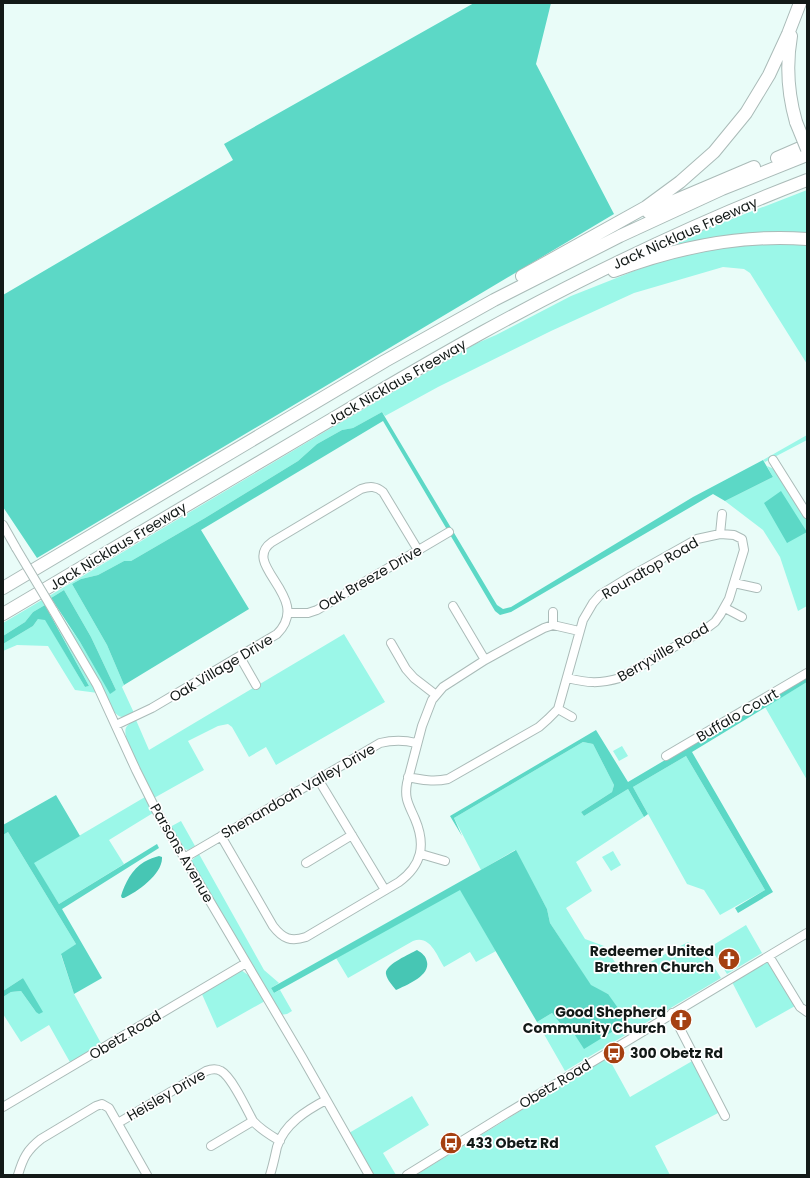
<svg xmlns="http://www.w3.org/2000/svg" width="810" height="1178" font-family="Poppins,sans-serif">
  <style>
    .green { fill: #9bf7e8 }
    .forest { fill: #5cd8c6 }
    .water { fill: #47c6b4 }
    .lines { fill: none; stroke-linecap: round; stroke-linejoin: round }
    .minor-casing { stroke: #aabbb8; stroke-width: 10 }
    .highway-casing { stroke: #aabbb8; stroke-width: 14 }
    .minor { stroke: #fff; stroke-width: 8 }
    .highway { stroke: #fff; stroke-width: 12 }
    .minor-bridge-casing { stroke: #aabbb8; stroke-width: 10; stroke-linecap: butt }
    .highway-bridge-casing { stroke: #aabbb8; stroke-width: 14; stroke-linecap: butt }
    .minor-bridge { stroke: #fff; stroke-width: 8 }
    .highway-bridge { stroke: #fff; stroke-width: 12 }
    .labels { text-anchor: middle; stroke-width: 3.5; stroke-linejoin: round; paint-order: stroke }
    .street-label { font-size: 14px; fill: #121917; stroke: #fff }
    .poi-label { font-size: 14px; font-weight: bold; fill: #121917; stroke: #fff; text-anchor: end }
  </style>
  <rect width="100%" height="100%" fill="#e9fcf8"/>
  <path class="green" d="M807 190V235L648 256 706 229Z
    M807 241V364L750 273 744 269 723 267 634 293 551 331 438 387 385 416 382 412 353 428 342 430 317 444 298 461 205 518 131 561H124L98 575 81 579 72 584 107 645 124 685 122 687 134 713C125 717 122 720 114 712L58 611 80 642 110 693 116 690 91 637 64 590 51 598 49 596 321 434 475 344 496 335 571 296 657 262 721 246Z
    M807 435V440L765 462 763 460Z
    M767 466 774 469 807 521V606L798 611 780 557 763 530 725 501 773 477Z
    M42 600 45 605 33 612 25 622 3 636V623Z
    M38 619H45L85 687 89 686 53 619 65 638 98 693 75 690 48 646 17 645 3 651V644L33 626Z
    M344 634 385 702 276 765 266 747 249 757 232 727 228 724 218 726 188 741 204 770 154 798 127 741C124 729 124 726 136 720L149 750Z
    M807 682V780L765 707Z
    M583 742 593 744 614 785 612 792 581 812 584 816 628 789 644 817 576 862 592 891 566 908 585 939 604 946 619 968H639L688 942 705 953 721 978 565 1071 537 1022 552 1013 564 1028 573 1032 608 994 591 986 550 923 547 909 515 850 481 870 454 818Z
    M622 746 628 756 619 761 613 751Z
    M686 756 765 890 720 915 704 890 687 884 633 787Z
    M145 797 153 813 109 840 124 864 59 904 33 863Z
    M181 821 195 846 188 850 182 848 170 827Z
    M8 832 76 944 61 955 74 994 102 1045 71 1064 49 1025 21 1042 3 1014V997L11 992 21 991 36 1012 23 978 3 991V835Z
    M613 851 621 865 611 871 602 857Z
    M199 854 264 970 279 983 271 988 274 993 280 990 292 1011 287 1014 280 1015 192 866V860Z
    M460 889 496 951 476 962 470 952 444 967C436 954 430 935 413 941L348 978 336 958Z
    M746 925 762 953 727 974 710 947Z
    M766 962 770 964 795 1006 756 1028 732 982Z
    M241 970 251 977 265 1001 217 1028 201 992 234 973Z
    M608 1057 630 1097 694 1060 720 1112 655 1146 670 1175H416Z
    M412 1096 429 1125 383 1153 396 1175H375L370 1170 349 1133Z"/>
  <path class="forest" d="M474 3H551L536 64 614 214 37 558 3 507V295L233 160 224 144Z
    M382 412 497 605 503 609 511 607 693 497 763 460 773 477 725 501 713 494 511 612 500 615 495 611 383 421 201 530 249 609 124 685 107 645 72 584 81 579 98 575 124 561H131L205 518 298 461 317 444 342 430 353 428Z
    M781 491 807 532 787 543 764 503Z
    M64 590 91 637 116 690 110 694 80 642 51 598Z
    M45 605 89 686 85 687 45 620 38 619 33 626 3 644V636L25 622 33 612Z
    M807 676V682L692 752 773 892 738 913 735 908 765 890 686 756 633 787 648 814 644 817 628 789 584 816 581 812 612 792 614 785 593 744 583 742 454 818 462 836 450 816 596 730 628 782Z
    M56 795 80 836 34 863 59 904 157 844 159 848 62 909 102 978 74 994 61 954 76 944 8 832 3 835V825Z
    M516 850 547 909 550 923 591 985 608 994 628 1022 584 1049 573 1032 564 1028 552 1013 537 1022 460 890 274 993 271 988Z
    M23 978 43 1012 39 1014 36 1012 21 991 11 992 3 997V991Z"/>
  <path class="water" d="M159 856 162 857C163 874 137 892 124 898H122L121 896C125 883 132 869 144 862 149 859 155 857 159 856Z
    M417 950C422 953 426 956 427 962 430 976 406 985 396 990 393 986 387 980 386 974 384 965 410 954 417 950Z"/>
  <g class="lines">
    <g class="minor-casing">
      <path id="minor" d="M773 460 807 514
        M3 525 16 548
        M720 534 722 514
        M734 583 757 588
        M453 606 485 660
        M725 608 742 617
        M53 610 97 685 136 770 156 810 302 1057 369 1175
        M553 612V625
        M288 613H308L317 610 449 532
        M391 643 406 669 414 678 436 695
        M240 657 256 685
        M558 709 572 717
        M116 725 152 708 277 634C314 597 239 565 272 542L361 489C370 486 376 486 383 492L418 550
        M666 756 807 673
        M408 777C422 780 434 782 448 779L539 727 548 719 558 709 583 620 593 603 600 595 631 576 697 539 720 534 734 535 742 539 744 550 729 599 720 615 715 622 707 628 620 678C599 684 588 683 567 678
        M318 779 385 890
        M221 836 273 926C283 939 291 942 306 937L399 882C422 865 426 845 415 819 409 805 404 799 407 783L422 726 432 700 443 687 485 660 523 639 544 628 553 625 579 631
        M421 854 445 861
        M184 858 380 743C393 740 404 740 416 743
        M306 863 352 835
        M769 956 800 1007 807 1012
        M672 1013 725 1116
        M3 1107 246 963
        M118 1123 206 1071C211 1069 216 1068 221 1071 232 1077 247 1110 253 1121 261 1130 270 1135 280 1141
        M211 1146 253 1121
        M18 1175C23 1158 27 1150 41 1139L96 1106 102 1104 109 1108 147 1175
        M270 1175C273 1166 275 1156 277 1147 284 1124 307 1110 326 1100
        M407 1175 504 1115 807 933"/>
    </g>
    <g class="highway-casing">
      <path id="highway" d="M791 36C786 65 788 94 796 122
        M777 158 807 145
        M648 212 754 167
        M614 271C675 248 742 234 807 239
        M522 276 646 207 680 182 714 152 746 113 769 75 788 34 800 3
        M3 588 385 361 494 300 620 236 722 189 807 155
        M3 614C106 553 209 492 312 431 368 398 425 364 483 332 587 275 695 223 807 180"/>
    </g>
    <use href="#minor" class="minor"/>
    <use href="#highway" class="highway"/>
    <g class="minor-bridge-casing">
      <path id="minor-bridge" d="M16 548 53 610"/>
    </g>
    <g class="highway-bridge-casing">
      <path id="highway-bridge" d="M796 122 807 149"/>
    </g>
    <use href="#minor-bridge" class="minor-bridge"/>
    <use href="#highway-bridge" class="highway-bridge"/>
  </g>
  <defs>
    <g id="church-disc" transform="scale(1.15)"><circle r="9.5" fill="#a54011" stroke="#fff"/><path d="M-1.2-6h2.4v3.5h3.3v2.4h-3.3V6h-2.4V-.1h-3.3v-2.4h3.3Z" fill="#fff"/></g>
    <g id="bus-disc" transform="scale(1.15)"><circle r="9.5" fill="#a54011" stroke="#fff"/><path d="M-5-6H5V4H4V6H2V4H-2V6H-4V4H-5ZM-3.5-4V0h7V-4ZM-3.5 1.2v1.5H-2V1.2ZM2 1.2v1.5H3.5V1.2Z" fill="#fff"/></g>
  </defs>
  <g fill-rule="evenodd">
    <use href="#church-disc" x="729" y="959"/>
    <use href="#church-disc" x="681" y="1020"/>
    <use href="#bus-disc" x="614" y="1053"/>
    <use href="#bus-disc" x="451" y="1143"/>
  </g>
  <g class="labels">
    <g class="street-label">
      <text transform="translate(685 233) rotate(-24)" y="5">Jack Nicklaus Freeway</text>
      <text transform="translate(397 382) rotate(-30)" y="5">Jack Nicklaus Freeway</text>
      <text transform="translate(118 546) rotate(-31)" y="5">Jack Nicklaus Freeway</text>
      <text transform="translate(650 568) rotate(-30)" y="5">Roundtop Road</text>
      <text transform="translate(370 578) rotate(-30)" y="5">Oak Breeze Drive</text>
      <text transform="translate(663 652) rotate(-30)" y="5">Berryville Road</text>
      <text transform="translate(221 668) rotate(-31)" y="5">Oak Village Drive</text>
      <text transform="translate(737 715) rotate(-30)" y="5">Buffalo Court</text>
      <text transform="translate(298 791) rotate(-30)" y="5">Shenandoah Valley Drive</text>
      <text transform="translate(182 853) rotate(60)" y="5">Parsons Avenue</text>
      <text transform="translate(125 1035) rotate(-31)" y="5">Obetz Road</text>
      <text transform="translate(555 1084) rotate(-31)" y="5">Obetz Road</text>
      <text transform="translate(166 1095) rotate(-30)" y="5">Heisley Drive</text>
    </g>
    <g class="poi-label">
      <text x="714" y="956">Redeemer United<tspan x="714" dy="16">Brethren Church</tspan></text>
      <text x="666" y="1017">Good Shepherd<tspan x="666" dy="16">Community Church</tspan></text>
      <text x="630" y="1058" text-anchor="start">300 Obetz Rd</text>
      <text x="466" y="1148" text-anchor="start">433 Obetz Rd</text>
    </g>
  </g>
  <rect width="810" height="1178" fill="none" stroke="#121917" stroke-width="8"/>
</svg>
